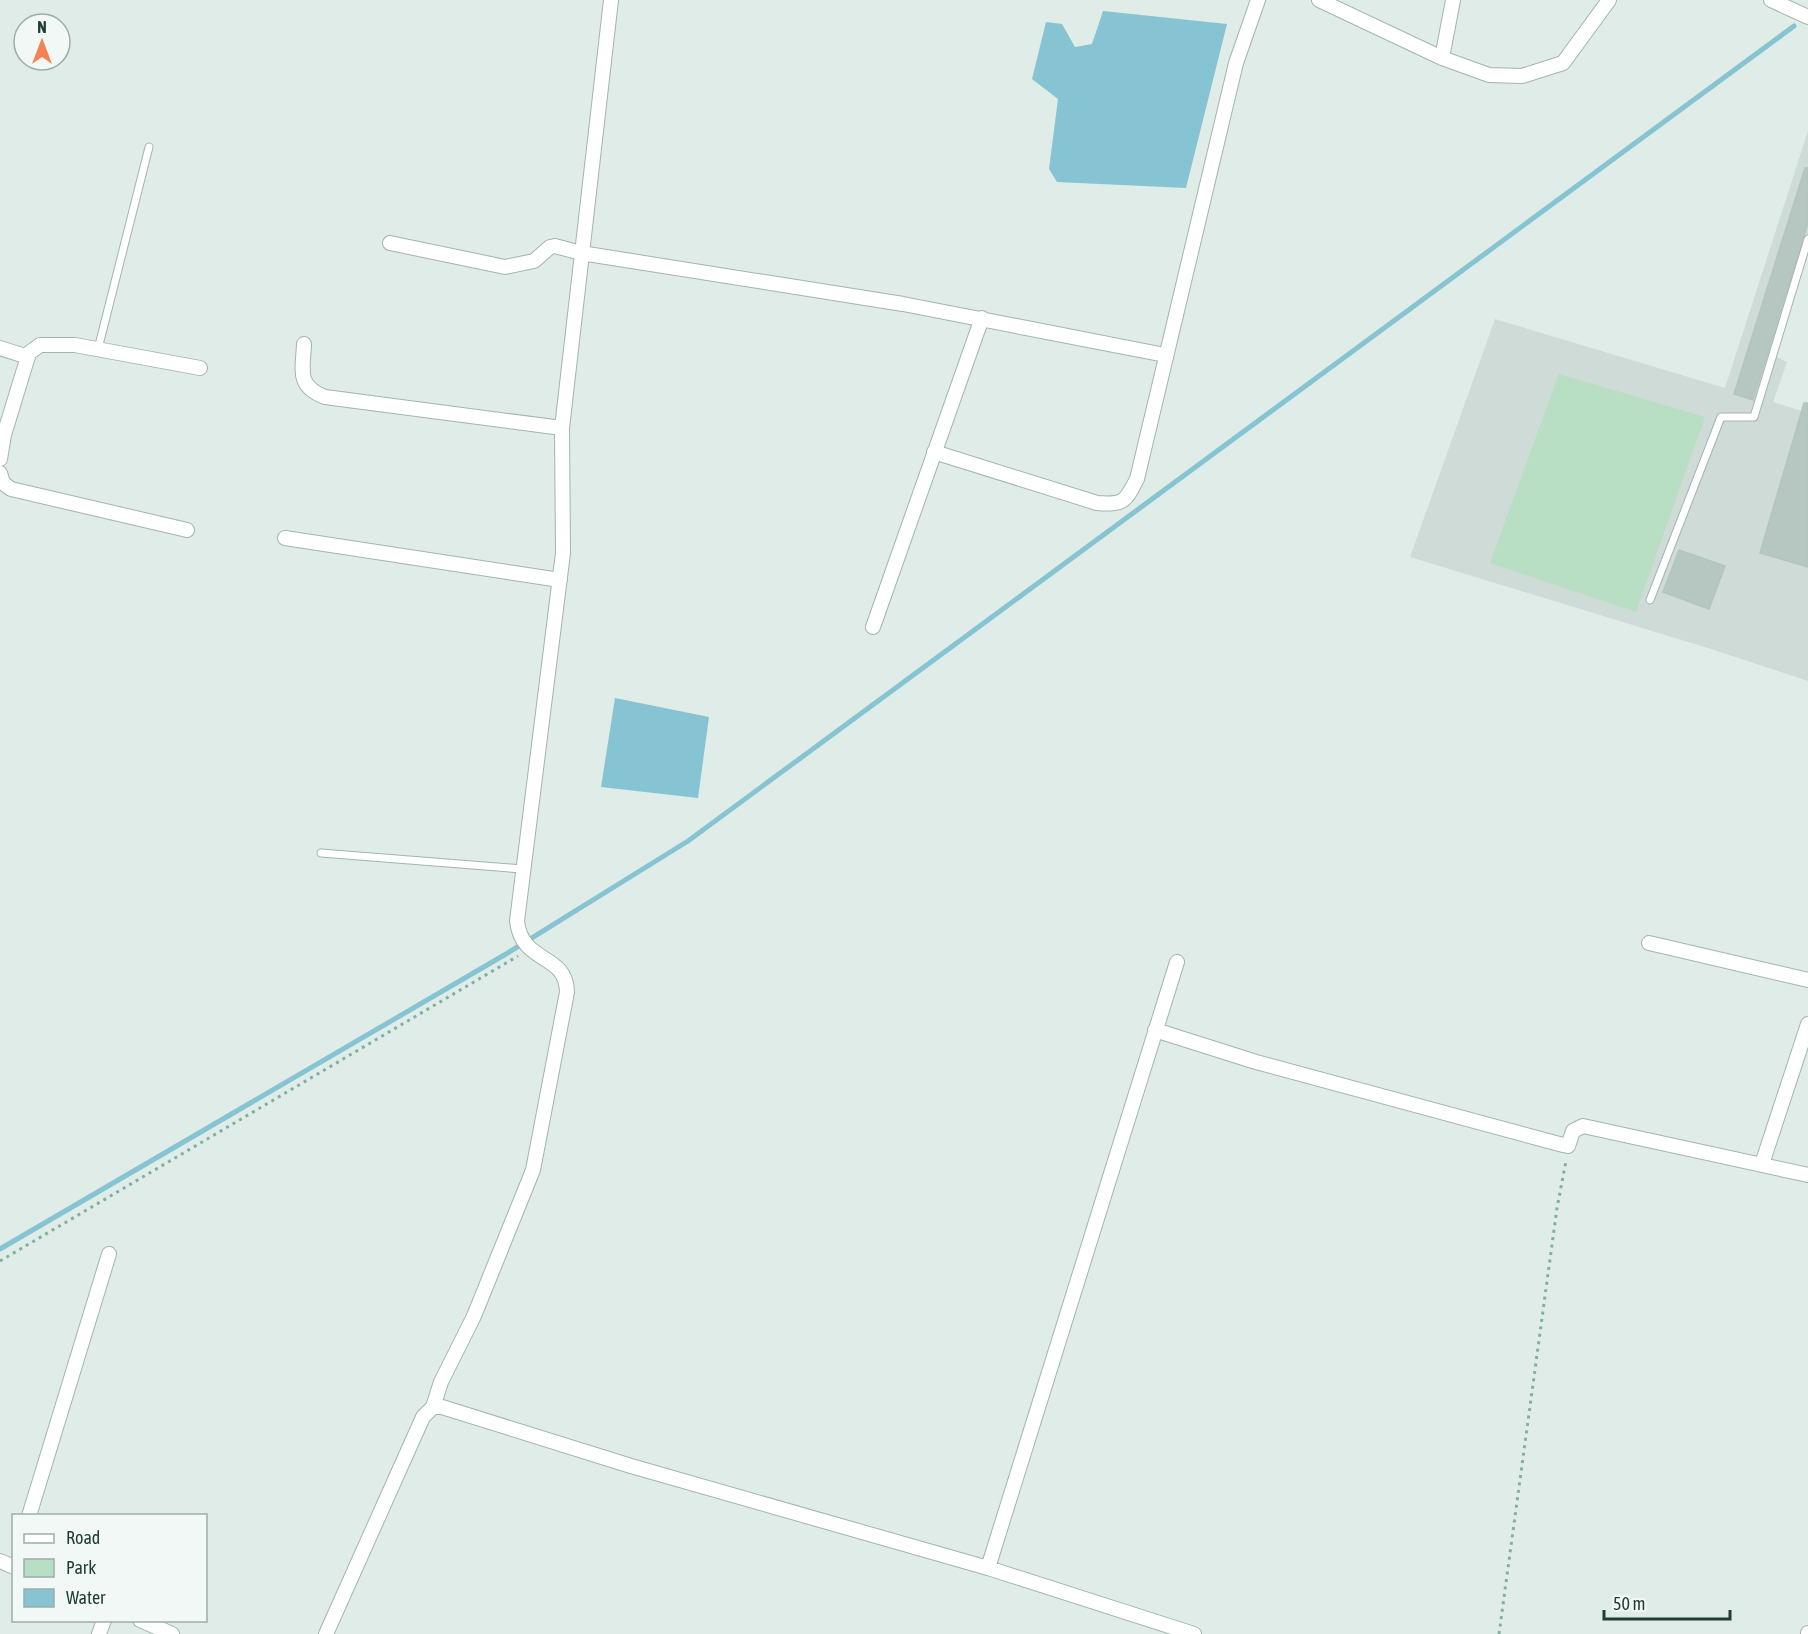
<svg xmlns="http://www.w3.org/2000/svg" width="1808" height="1634" font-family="'Asap Condensed',sans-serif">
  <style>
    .built { fill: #cedbd6 }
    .green { fill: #b8dec4 }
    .water { fill: #86c4d3 }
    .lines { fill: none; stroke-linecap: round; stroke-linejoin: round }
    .stream { stroke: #86c4d3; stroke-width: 5 }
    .building { fill: #b6c6c0; stroke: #b3c5be; stroke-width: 1.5 }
    .service-casing { stroke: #a3b4ae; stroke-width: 9 }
    .minor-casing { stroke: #a3b4ae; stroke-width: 16 }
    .path { stroke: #80b0a3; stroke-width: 3; stroke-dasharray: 3 4.5; stroke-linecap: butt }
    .service { stroke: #fff; stroke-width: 7 }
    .minor { stroke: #fff; stroke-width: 14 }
  </style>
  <rect width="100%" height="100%" fill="#e0ece7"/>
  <path class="built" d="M1808 131V247L1775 356 1787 362 1773 402 1808 413V681L1711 649 1410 557 1495 319 1725 388Z"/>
  <path class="green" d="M1559 374 1705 417 1636 612 1490 563Z"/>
  <path class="water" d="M1103 11 1227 24 1186 188 1057 182 1049 169 1058 99 1032 79 1046 22 1062 24 1075 47 1092 44Z
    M615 698 709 717 698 798 601 787Z"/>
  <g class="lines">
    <path class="stream" d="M0 1249 506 954 688 841 1794 26"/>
  </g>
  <path class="building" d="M1805 168H1808V223L1753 400 1734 394Z
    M1804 403H1808V567L1760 553Z
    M1679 550 1725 566 1709 609 1663 592Z"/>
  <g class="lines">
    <g class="service-casing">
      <path id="service" d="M98 349 149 147
        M1650 600 1721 417H1754L1808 239
        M321 853 522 869"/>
    </g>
    <g class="minor-casing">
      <path id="minor" d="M1319 0 1442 58 1489 75 1522 76 1563 63 1609 0
        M1771 0 1808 17
        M1442 58 1453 0
        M390 243 505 267 534 261 550 247 555 246 581 253 903 304 1165 355
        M304 344C303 370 296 386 325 397L562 428
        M0 348 28 357
        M934 452 1097 503C1124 505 1125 502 1137 479L1236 63 1258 0
        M0 459 4 435 29 353 40 345H75L200 368
        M0 473 3 483 11 489 187 530
        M285 538 560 580
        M873 627 982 318
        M1649 943 1808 980
        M1155 1030 1256 1062 1563 1145 1568 1146 1573 1131 1583 1126 1808 1175
        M1762 1164 1808 1024
        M433 1407 441 1382 474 1316 533 1170 567 992C566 952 522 965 517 921L563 553 562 428 611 0
        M29 1516 109 1254
        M0 1561 14 1567
        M988 1568 1177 962
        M140 1620 172 1634
        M99 1634 104 1620
        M326 1634 423 1417 433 1407H442L631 1466 988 1568 1194 1634
        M1808 1634V1633"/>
    </g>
    <path class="path" d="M0 1261 518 956
      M1499 1634 1557 1208 1566 1161"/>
    <use href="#service" class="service"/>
    <use href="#minor" class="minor"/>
  </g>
  <rect x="12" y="1514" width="195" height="108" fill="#f1f8f5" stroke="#9dada9" stroke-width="1.5"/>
  <rect x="24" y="1534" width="30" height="9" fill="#ffffff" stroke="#9dada9" stroke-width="1.5"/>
  <text x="66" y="1544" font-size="18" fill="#203d36">Road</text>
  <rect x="24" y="1559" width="30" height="18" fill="#b8dec4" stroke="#9dada9" stroke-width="1.5"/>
  <text x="66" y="1574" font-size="18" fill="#203d36">Park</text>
  <rect x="24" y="1589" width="30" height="18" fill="#86c4d3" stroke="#9dada9" stroke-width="1.5"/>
  <text x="66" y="1604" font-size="18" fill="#203d36">Water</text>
  <g transform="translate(42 42)"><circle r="28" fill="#f1f8f5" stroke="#9dada9" stroke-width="1.5"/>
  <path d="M0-4.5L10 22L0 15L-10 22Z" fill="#f68154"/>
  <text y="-9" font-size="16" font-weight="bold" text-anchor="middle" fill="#203d36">N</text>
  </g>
  <path d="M1604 1610v9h126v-9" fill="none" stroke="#203d36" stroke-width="3"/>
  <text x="1613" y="1610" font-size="18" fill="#203d36" stroke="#f1f8f5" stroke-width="4.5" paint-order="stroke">50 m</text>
</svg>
